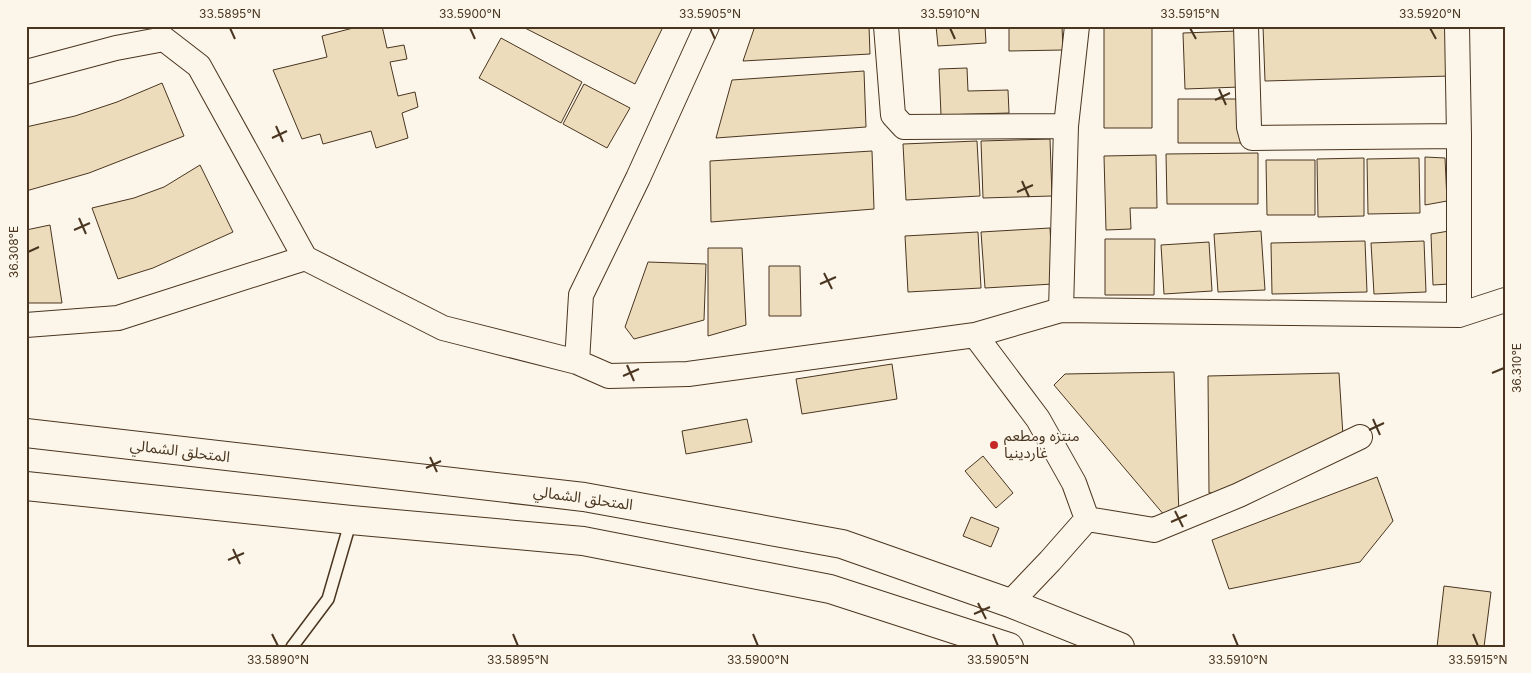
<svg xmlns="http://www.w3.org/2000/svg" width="1531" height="673" font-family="Inter,'Noto Sans Arabic',sans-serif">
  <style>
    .building { fill: #ecdcbc; stroke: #4a3520 }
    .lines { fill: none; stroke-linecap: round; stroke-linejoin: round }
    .service-casing { stroke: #4a3520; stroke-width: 14 }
    .minor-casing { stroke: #4a3520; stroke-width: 26 }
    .trunk-casing { stroke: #4a3520; stroke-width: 30 }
    .service { stroke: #fbf6e9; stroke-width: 11 }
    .minor { stroke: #fbf6e9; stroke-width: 24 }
    .trunk { stroke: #fbf6e9; stroke-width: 28 }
    .ticks { fill: none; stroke: #4a3520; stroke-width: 2 }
    .poi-dot { fill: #c62828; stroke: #fbf6e9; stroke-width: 2 }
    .labels { text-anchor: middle; stroke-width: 4; stroke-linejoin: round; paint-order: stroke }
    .poi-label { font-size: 15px; fill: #4a3520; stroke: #fbf6e9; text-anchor: start }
    .street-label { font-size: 15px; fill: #4a3520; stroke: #fbf6e9 }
    .neatline { fill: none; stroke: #4a3520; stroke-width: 2 }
    .ticks-label { font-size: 12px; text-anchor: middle; fill: #4a3520 }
  </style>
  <rect width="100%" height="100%" fill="#fbf6e9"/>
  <path class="building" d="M361 26H382L387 48 404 45 407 59 390 62 398 96 415 92 418 107 402 113 408 138 376 148 371 131 323 144 320 134 302 139 273 70 327 57 322 36Z
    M521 26H658L662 29 635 84Z
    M755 26H869L870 54 743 61Z
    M936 26H985L986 43 938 46Z
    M1009 26H1062L1063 50 1009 51Z
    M1104 26H1152V128H1104Z
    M1263 26H1449L1451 76 1265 81Z
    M1237 31 1240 87 1185 89 1183 33Z
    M501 38 582 82 561 123 479 78Z
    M967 68 968 91 1008 90 1009 113 941 115 939 69Z
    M864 71 866 127 716 138 732 80Z
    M162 83 184 136 89 173 26 191V127L75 116 117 102Z
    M584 84 630 108 607 148 563 124Z
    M1178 99H1247V143H1178Z
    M1050 139 1052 196 983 198 981 141Z
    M977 141 980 196 906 200 903 144Z
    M872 151 874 209 711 222 710 161Z
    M1258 153V204H1167L1166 154Z
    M1156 155 1157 208H1130L1131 229 1106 230 1104 156Z
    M1425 157 1445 158 1447 201 1425 205Z
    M1364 158V216L1318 217 1317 159Z
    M1419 158 1420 213 1368 214 1367 159Z
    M1266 160H1315V215H1267Z
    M200 165 233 232 153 268 118 279 92 208 134 198 164 187Z
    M50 225 62 303H26V230Z
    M1050 228 1053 284 985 288 981 232Z
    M1261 231 1265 290 1218 292 1214 234Z
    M1449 231V284L1433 285 1431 234Z
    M978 232 981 288 908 292 905 236Z
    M1105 239H1155L1154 295H1105Z
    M1365 241 1367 292 1272 294 1271 243Z
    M1424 241 1426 292 1374 294 1371 243Z
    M1209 242 1212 291 1164 294 1161 245Z
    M708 248H742L746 325 708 336Z
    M648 262 706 264 704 320 634 339 625 327Z
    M769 266H800L801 316H769Z
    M892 364 897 399 802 414 796 379Z
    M1174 372 1179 515 1165 516 1054 385 1065 374Z
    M1339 373 1343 436 1224 492 1209 493 1208 376Z
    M747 419 752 442 686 454 682 431Z
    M983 456 1013 493 996 508 965 471Z
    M1377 477 1393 521 1360 562 1229 589 1212 540Z
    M971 517 999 528 991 547 963 536Z
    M1444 586 1491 592 1484 647H1437Z"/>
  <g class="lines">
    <g class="service-casing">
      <path id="service" d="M292 647 328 599 351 520"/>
    </g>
    <g class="minor-casing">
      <path id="minor" d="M886 26 893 115 904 127 1066 126
        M1246 26 1249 127 1252 138 1459 136
        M1457 26 1459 136V315
        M26 72 116 48 164 39 199 66 305 258
        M1061 310 1066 126 1077 26
        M26 325 118 318 305 258 443 328 577 362 609 376 688 374 975 335 1061 310 1459 315 1505 300
        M975 335 1038 419 1074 483 1087 519 1050 561 1010 603
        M577 362 581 295 638 178 707 26
        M1087 519 1154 530 1239 495 1360 437"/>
    </g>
    <g class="trunk-casing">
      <path id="trunk" d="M26 433 584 497 842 544 1010 603 1120 647
        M26 486 351 520 583 541 830 589 1009 647"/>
    </g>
    <use href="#service" class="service"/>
    <use href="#minor" class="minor"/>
    <use href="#trunk" class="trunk"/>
  </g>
  <path class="ticks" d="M230 28 235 39M470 28 475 39M710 28 715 39M950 28 955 39M1190 28 1196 39M1430 28 1436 39M1219 89 1226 105M1215 100 1230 93M276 126 283 142M272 138 287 131M1022 181 1029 197M1017 192 1033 185M79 218 86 234M74 230 90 223M28 252 39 247M824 273 832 289M820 284 836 277M627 365 634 381M1492 373 1504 368M623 376 639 369M1373 419 1380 435M1369 430 1384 423M430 457 437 472M426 468 441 461M1175 511 1183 527M1171 522 1187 515M233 549 240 564M228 560 244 553M978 603 986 619M974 614 990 607M272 634 278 646M513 634 518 646M753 634 758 646M993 634 998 646M1233 634 1238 646M1473 634 1478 646"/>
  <circle class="poi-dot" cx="994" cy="445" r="5"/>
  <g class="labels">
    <g class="poi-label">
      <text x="1004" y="441">منتزه ومطعم<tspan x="1004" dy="17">غاردينيا</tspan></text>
    </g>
    <g class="street-label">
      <text transform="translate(180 451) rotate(7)" y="5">المتحلق الشمالي</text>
      <text transform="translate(583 498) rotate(8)" y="5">المتحلق الشمالي</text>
    </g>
  </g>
  <rect width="1531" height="673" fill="none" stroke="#fbf6e9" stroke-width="55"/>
  <rect x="28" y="28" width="1476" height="618" class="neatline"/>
  <g class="ticks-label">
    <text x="230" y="18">33.5895°N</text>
    <text x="470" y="18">33.5900°N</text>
    <text x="710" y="18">33.5905°N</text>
    <text x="950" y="18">33.5910°N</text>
    <text x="1190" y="18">33.5915°N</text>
    <text x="1430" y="18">33.5920°N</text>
    <text transform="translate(14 252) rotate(-90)" y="4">36.308°E</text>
    <text transform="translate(1517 368) rotate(-90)" y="4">36.310°E</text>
    <text x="278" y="664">33.5890°N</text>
    <text x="518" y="664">33.5895°N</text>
    <text x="758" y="664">33.5900°N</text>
    <text x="998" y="664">33.5905°N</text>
    <text x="1238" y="664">33.5910°N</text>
    <text x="1478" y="664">33.5915°N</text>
  </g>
</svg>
